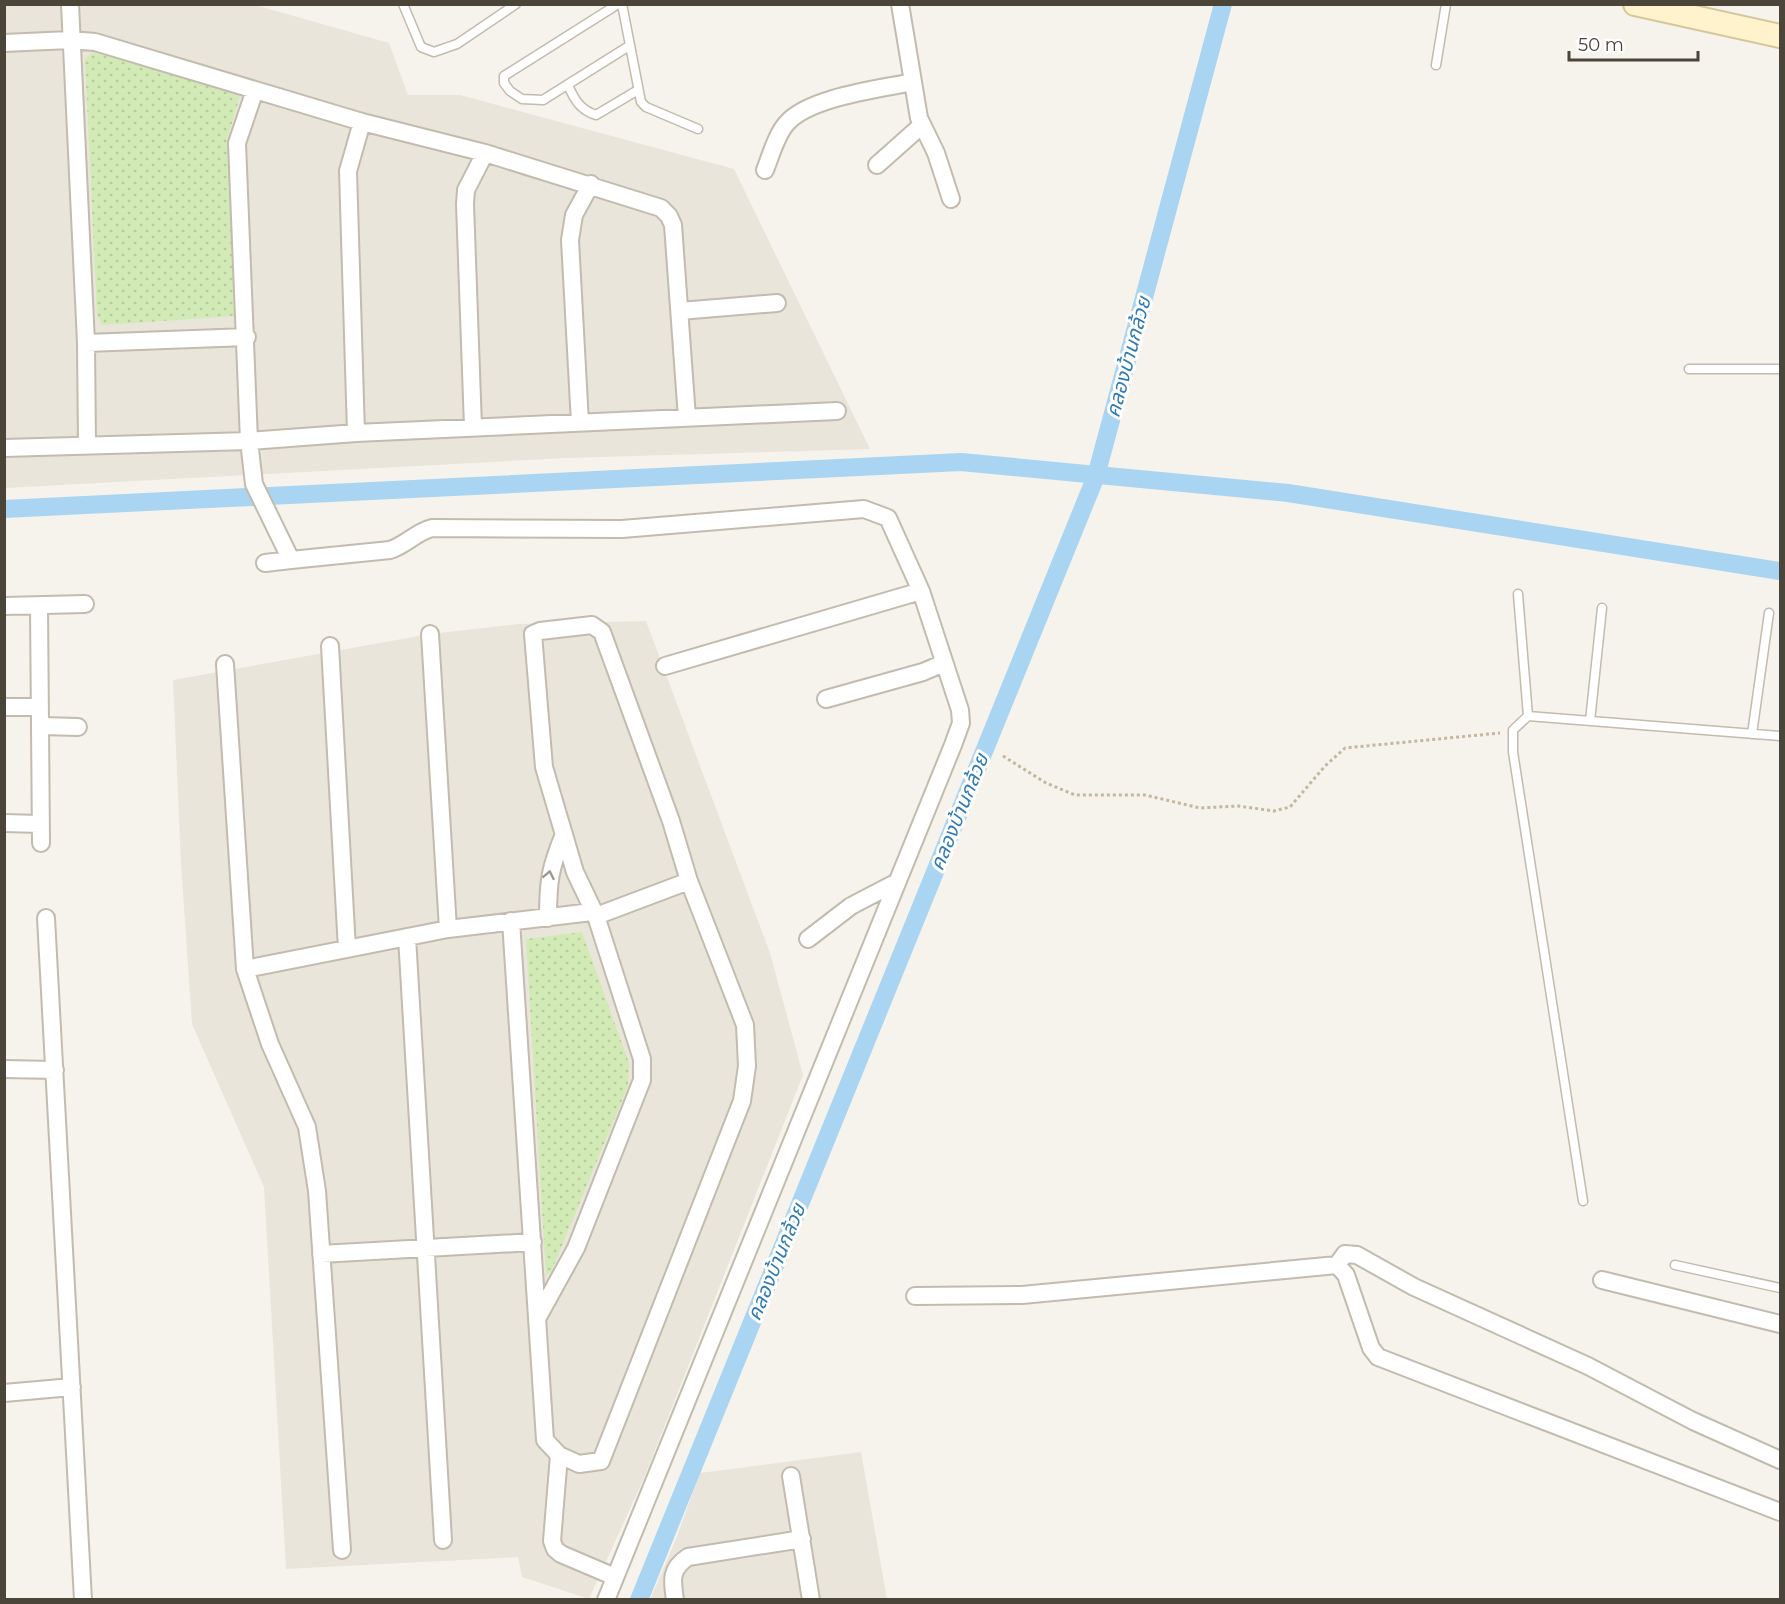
<svg xmlns="http://www.w3.org/2000/svg" width="1785" height="1604" font-family="Montserrat,'Noto Sans Thai',sans-serif">
  <style>
    .residential { fill: #eae5da }
    .grass { fill: url(#grass-dots) }
    .lines { fill: none; stroke-linecap: round; stroke-linejoin: round }
    .canal { stroke: #a9d4f2; stroke-width: 18 }
    .service-casing { stroke: #c2bbae; stroke-width: 11 }
    .minor-casing { stroke: #c2bbae; stroke-width: 20 }
    .secondary-casing { stroke: #d6c79b; stroke-width: 26 }
    .path { stroke: #c4b79f; stroke-width: 3; stroke-dasharray: 3 3; stroke-linecap: butt }
    .service { stroke: #fff; stroke-width: 8 }
    .minor { stroke: #fff; stroke-width: 16 }
    .secondary { stroke: #fff3cd; stroke-width: 22 }
    .oneway { stroke: #9c9892 }
    .labels { text-anchor: middle; stroke-width: 6; stroke-linejoin: round; paint-order: stroke }
    .water-label { font-size: 20px; font-style: italic; fill: #2e7ab2; stroke: #fff }
  </style>
  <defs>
    <pattern id="grass-dots" width="8" height="8" patternUnits="userSpaceOnUse" patternTransform="scale(1.5)"><rect width="8" height="8" fill="#d2eab5"/><path d="M2 2h.1M6 6h.1" fill="none" stroke="#b6ca9c" stroke-width="1.8" stroke-linecap="round"/></pattern>
  </defs>
  <rect width="100%" height="100%" fill="#f6f3ec"/>
  <path class="residential" d="M4 5H255L389 43 408 95H460L734 169 870 449 566 458 5 488Z
    M646 621 770 953 803 1075 644 1478 589 1599 522 1577 518 1557 286 1569 264 1187 192 1024 181 864 173 680 430 634 518 624Z
    M861 1452 887 1599 650 1600 676 1539 700 1473Z"/>
  <path class="grass" d="M94 51 240 96 227 139 236 316 102 325 97 315 85 59Z
    M582 932 629 1063 628 1086 551 1272 546 1275 526 939Z"/>
  <g class="lines">
    <path class="canal" d="M4 509 961 462 1288 493 1780 571
      M639 1600 1096 476 1223 4"/>
    <g class="service-casing">
      <path id="service" d="M403 4 421 47 434 52 457 44 516 4
        M618 4 504 76V83L510 91 522 99 543 100 629 46
        M622 4 641 102 646 107 698 129
        M1436 65 1446 4
        M568 85C574 99 580 110 596 115L638 90
        M1689 369H1780
        M1518 594 1528 716
        M1590 721 1602 608
        M1752 734 1769 613
        M1583 1201 1513 752V730L1528 716 1780 736
        M1675 1265 1780 1288"/>
    </g>
    <g class="minor-casing">
      <path id="minor" d="M70 4 86 343 87 445
        M900 4 919 118 936 153 951 199
        M4 43 70 40 95 42 362 122 485 153 661 208 669 216 673 225 687 418
        M255 90 237 143 249 441 254 484 291 560 390 550C406 545 416 532 432 528L622 529 864 509 888 518 921 591 960 710 961 723 953 745 606 1600
        M877 165 922 125
        M765 170C771 155 776 136 786 124 808 97 880 89 913 82
        M680 311 777 303
        M86 343 247 337
        M580 423 570 240 574 215 591 184
        M473 427 465 204 466 190 485 153
        M356 433 348 171 362 122
        M4 448 249 441 356 433 837 411
        M265 563 291 560
        M4 606 85 604
        M39 606 41 843
        M430 634 448 929
        M330 646 347 949
        M225 664 245 969 270 1044 307 1127 317 1191 342 1550
        M665 666 921 591
        M826 699 923 672 944 663
        M4 707H40
        M42 726 78 727
        M4 823 40 824
        M596 916 689 881
        M46 918 83 1600
        M548 918C548 881 550 868 564 834
        M511 921 545 1440 559 1455 552 1541 555 1549 561 1554 615 1577
        M407 937 443 1540
        M808 939 851 906 897 882
        M245 969 448 929 592 912
        M4 1069 55 1070
        M321 1254 533 1242
        M1337 1265 1345 1254 1357 1255 1414 1287 1588 1366 1693 1421 1780 1460
        M1602 1280 1780 1324
        M915 1296 1022 1295 1337 1265 1346 1275 1371 1348 1378 1357 1780 1512
        M538 1317 576 1248 642 1080V1059L596 916 575 872 544 767 533 634 540 631 592 625 602 632 671 821 689 881 745 1025 747 1066 742 1101 601 1461 579 1464 559 1455
        M4 1393 72 1387
        M791 1476 811 1600
        M675 1600C672 1580 670 1569 688 1557L802 1539"/>
    </g>
    <g class="secondary-casing">
      <path id="secondary" d="M1635 4 1780 36"/>
    </g>
    <path class="path" d="M1003 756 1046 783 1075 795H1145L1200 808 1238 806 1274 811 1290 807 1325 766 1345 748 1500 733"/>
    <use href="#service" class="service"/>
    <use href="#minor" class="minor"/>
    <use href="#secondary" class="secondary"/>
  </g>
  <defs><path id="oneway-chevron" d="M-2-3.5L2.5 0L-2 3.5" fill="none" stroke-width="1.6" stroke-linecap="round" stroke-linejoin="round" transform="scale(1.5)"/></defs>
  <use class="oneway" href="#oneway-chevron" transform="translate(549 875) rotate(-79)"/>
  <g class="labels">
    <g class="water-label">
      <text transform="translate(1128 357) rotate(-75)" y="7">คลองบ้านกล้วย</text>
      <text transform="translate(959 812) rotate(-68)" y="7">คลองบ้านกล้วย</text>
      <text transform="translate(776 1262) rotate(-68)" y="7">คลองบ้านกล้วย</text>
    </g>
  </g>
  <rect width="1785" height="1604" fill="none" stroke="#4b4439" stroke-width="12"/>
  <path d="M1569 51v9h129v-9" fill="none" stroke="#4b4439" stroke-width="3"/>
  <text x="1578" y="51" font-size="18" fill="#4b4439" stroke="#ffffff" stroke-width="4.5" paint-order="stroke">50 m</text>
</svg>
